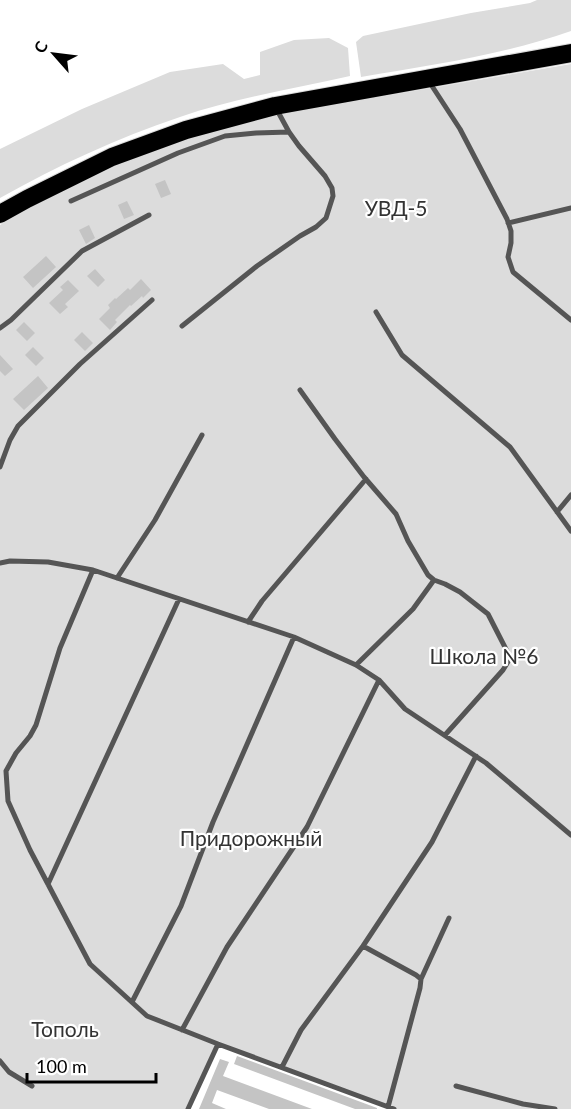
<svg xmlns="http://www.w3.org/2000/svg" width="571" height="1109" font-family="Lato,sans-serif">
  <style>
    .green { fill: #dcdcdc }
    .building { fill: #c4c4c4 }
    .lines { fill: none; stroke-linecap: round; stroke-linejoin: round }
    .highway-casing { stroke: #dbdbdb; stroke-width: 20 }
    .lane { stroke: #555; stroke-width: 5 }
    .highway { stroke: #000; stroke-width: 18 }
    .labels { text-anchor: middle; stroke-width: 4.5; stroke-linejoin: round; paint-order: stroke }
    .park-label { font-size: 21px; fill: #333; stroke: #fff }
  </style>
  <rect width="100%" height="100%" fill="#fff"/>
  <path class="green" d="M537 0H571V31C503 55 432 65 361 77L356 42 363 36 471 13 530 3Z
    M329 38 348 48 350 76C293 89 235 98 180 117 117 138 57 166 0 198V149L82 109 170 72 223 64 244 79 260 75V52L294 40Z
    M571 64V1109H393L218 1044 188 1109H0V225L32 207 118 165 192 138 280 114Z"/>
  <path class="building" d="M165 180 171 194 161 198 155 184Z
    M127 201 134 215 124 219 118 205Z
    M89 225 95 238 86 244 79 230Z
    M46 256 56 267 33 288 23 277Z
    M95 269 105 280 98 287 87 276Z
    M141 279 151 290 143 298 142 296 131 306 130 305 115 320 117 322 110 330 99 319 110 308 108 305 115 298 116 299 128 288 130 290Z
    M68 280 79 291 65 304 68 307 60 314 49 303 63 290 60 287Z
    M24 322 35 333 27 341 16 330Z
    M82 332 93 343 85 351 74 340Z
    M33 347 44 358 36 366 25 355Z
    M0 355 13 369 5 376 0 371Z
    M38 376 48 388 24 410 13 399Z
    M237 1056 377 1108V1109H355L234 1064Z
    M220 1059 229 1062 223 1076 312 1109H269L217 1090 212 1103 226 1109H199Z"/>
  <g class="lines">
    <g class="highway-casing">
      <path id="highway" d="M0 214 27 199 112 157 186 130 275 106 571 53"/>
    </g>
    <path class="lane" d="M430 83 460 129 507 219 511 231V243L508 257 513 272 571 320
      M71 201 178 153 225 136 256 133 289 132
      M508 223 571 208
      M376 312 402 355 510 447 571 531
      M182 326 257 266 300 236 316 227 326 218 333 196 332 188 325 176 299 146 289 132 277 110
      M0 328 11 320 82 251 149 215
      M300 390 335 439 364 477 396 514 408 541 428 575 434 580 445 584 460 592 488 614 508 653 509 660 503 670 445 735
      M0 467 10 440 18 426 80 364 152 300
      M557 512 571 495
      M0 563 10 561 48 562 93 570 294 637 356 665 379 680 405 709 486 763 571 835
      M93 570 60 648 36 725 30 736 16 753 6 771 8 801 30 850 90 964 147 1016 218 1044 188 1109
      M117 578 155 520 202 435
      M248 622 262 601 366 479
      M356 665 413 609 434 580
      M48 884 179 599
      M363 946 416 975 421 979 420 988 388 1107
      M421 979 449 918
      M132 1002 181 906 213 822 294 637
      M182 1030 227 947 307 827 379 680
      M218 1044 394 1109
      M0 1061 9 1072 32 1086
      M282 1067 301 1030 363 946 432 842 476 756
      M456 1086 523 1104 555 1109"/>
    <use href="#highway" class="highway"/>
  </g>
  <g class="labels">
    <g class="park-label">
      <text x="396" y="216">УВД-5</text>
      <text x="484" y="664">Школа №6</text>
      <text x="251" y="846">Придорожный</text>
      <text x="65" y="1037">Тополь</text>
    </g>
  </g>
  <g transform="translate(54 54) rotate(298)" stroke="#ffffff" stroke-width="4.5" paint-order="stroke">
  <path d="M0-4.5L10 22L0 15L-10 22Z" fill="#000000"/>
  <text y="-9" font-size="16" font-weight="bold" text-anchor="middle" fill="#000000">С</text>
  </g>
  <path d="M27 1073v9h129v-9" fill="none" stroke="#000000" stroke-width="3"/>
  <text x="36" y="1073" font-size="18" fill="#000000" stroke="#ffffff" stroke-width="4.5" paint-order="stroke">100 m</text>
</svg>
